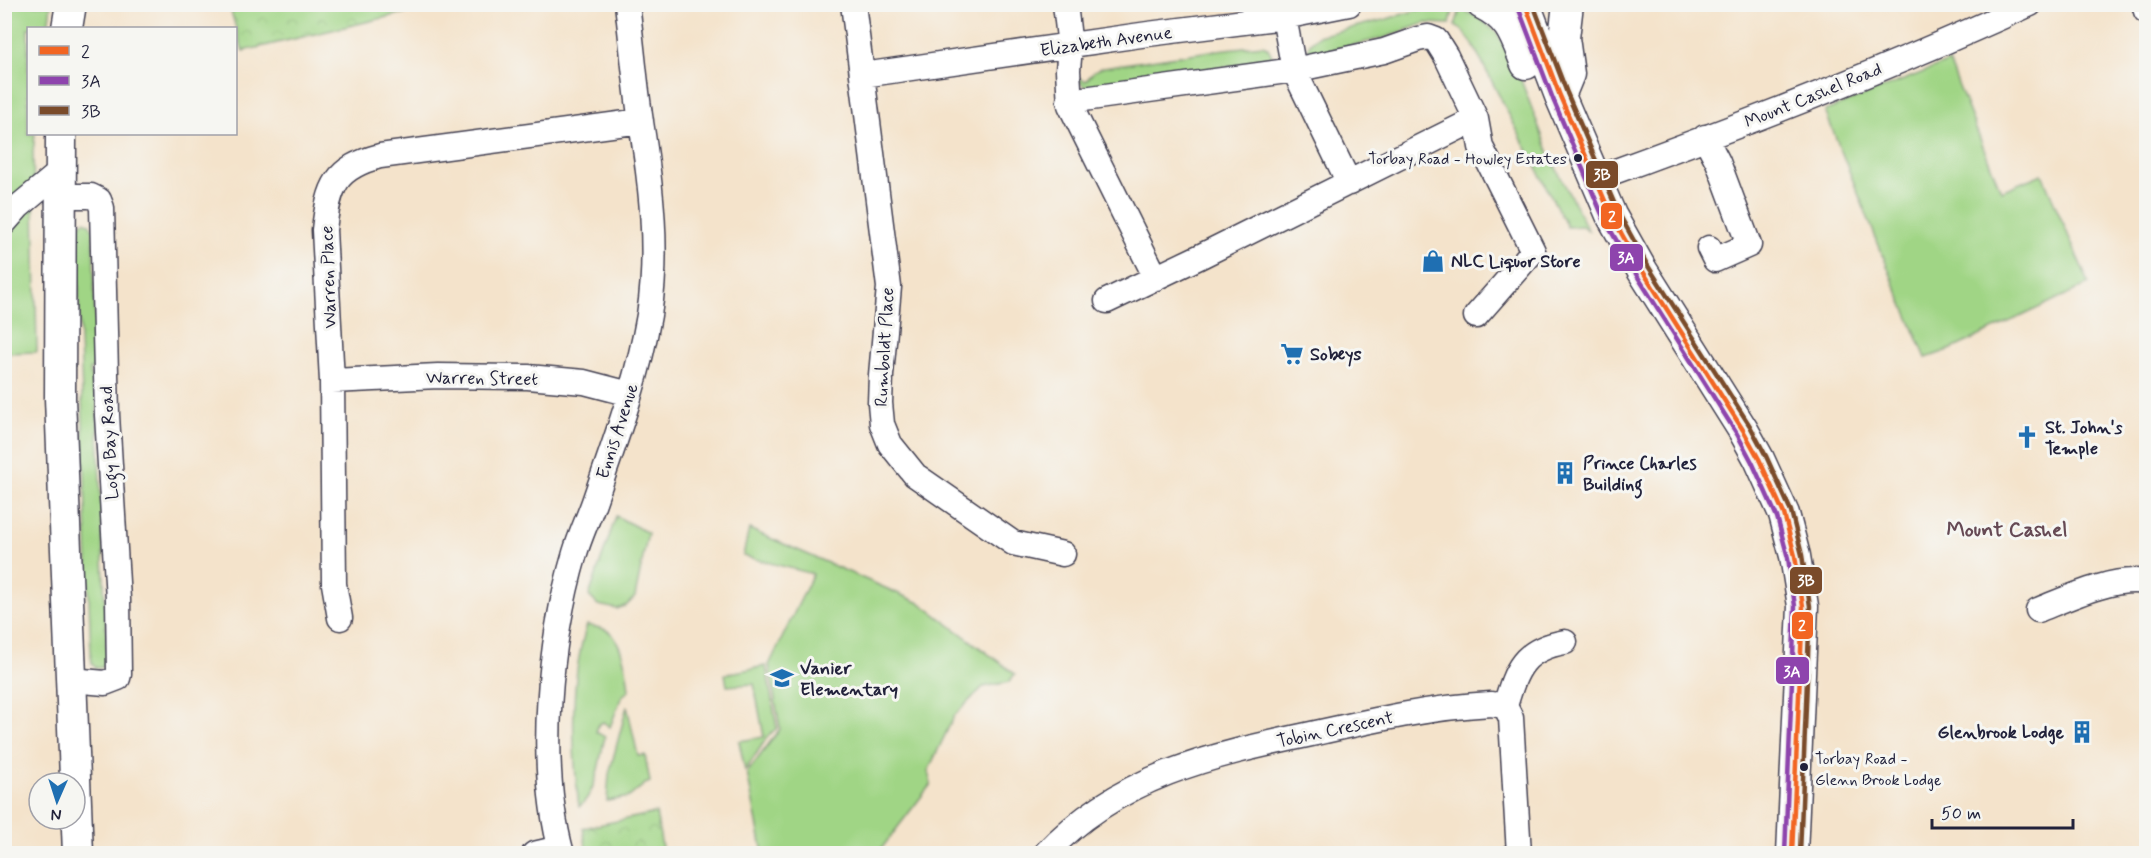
<svg xmlns="http://www.w3.org/2000/svg" width="2151" height="858" font-family="Mynerve,sans-serif">
  <style>
    .grass { fill: #a0d585; stroke: #617c60; stroke-width: 1.5 }
    .park { fill: url(#park-crowns); stroke: #617c60; stroke-width: 1.5 }
    .lines { fill: none; stroke-linecap: round; stroke-linejoin: round }
    .minor-casing { stroke: #423f51; stroke-width: 27 }
    .major-casing { stroke: #423f51; stroke-width: 33 }
    .minor { stroke: #fff; stroke-width: 24 }
    .major { stroke: #fff; stroke-width: 30 }
    .bus-1-casing { stroke: #f6f6f2; stroke-width: 9 }
    .bus-2-casing { stroke: #f6f6f2; stroke-width: 9 }
    .bus-3-casing { stroke: #f6f6f2; stroke-width: 9 }
    .bus-1 { stroke: #f26522; stroke-width: 4.5 }
    .bus-2 { stroke: #8e44ad; stroke-width: 4.5 }
    .bus-3 { stroke: #7a4b2a; stroke-width: 4.5 }
    .bus-dot { fill: #22223b; stroke: #f6f6f2; stroke-width: 2 }
    .labels { text-anchor: middle; stroke-width: 6; stroke-linejoin: round; paint-order: stroke }
    .bus-label { font-size: 16px; fill: #22223b; stroke: #f6f6f2; text-anchor: end }
    .street-label { font-size: 18px; fill: #22223b; stroke: #f6f6f2 }
    .poi-label { font-size: 18px; font-weight: bold; fill: #22223b; stroke: #f6f6f2; text-anchor: start }
    .quarter-label { font-size: 21px; font-weight: bold; fill: #664a55; stroke: #f6f6f2 }
    .line-badge { stroke: #f6f6f2; stroke-width: 2 }
    .badge-label { font-size: 16px; text-anchor: middle; font-weight: bold; fill: #fff }
  </style>
  <defs>
    <pattern id="park-crowns" width="20" height="18" patternUnits="userSpaceOnUse" patternTransform="scale(1.5)"><rect width="20" height="18" fill="#a0d585"/><path d="M2 6a3 3 0 1 1 6 0M12 15a3 3 0 1 1 6 0" fill="none" stroke="#8ab774"/></pattern>
  </defs>
  <rect width="100%" height="100%" fill="#f6f6f2"/>
  <filter id="ink" filterUnits="userSpaceOnUse"><feTurbulence type="fractalNoise" baseFrequency=".0167" numOctaves="2"/><feDisplacementMap in="SourceGraphic" scale="12" xChannelSelector="R" yChannelSelector="G"/><feConvolveMatrix kernelMatrix="1 2 1 2 8 2 1 2 1" color-interpolation-filters="sRGB"/></filter>
  <filter id="wash" filterUnits="userSpaceOnUse"><feTurbulence type="fractalNoise" baseFrequency=".008" numOctaves="4" result="noise"/><feDisplacementMap in="SourceGraphic" scale="24" xChannelSelector="R" yChannelSelector="G"/><feGaussianBlur stdDeviation="1.35" result="paint"/><feColorMatrix in="noise" values="0 0 0 0 0 0 0 0 0 0 0 0 0 0 0 0 0 1.4 0 .05"/><feComposite in="paint" operator="in"/></filter>
  <g filter="url(#wash)">
    <rect width="100%" height="100%" fill="#f4e3cb"/>
    <path class="grass" d="M4 5H51L48 28H28V134H35L33 152 37 352 5 353Z
      M1439 6 1454 7 1450 24 1425 23 1384 38 1308 55 1309 45 1318 36 1387 19 1417 10Z
      M1460 9 1478 17 1496 32 1518 72 1550 156 1588 230 1582 226 1567 227 1472 43 1462 30 1455 26Z
      M1263 45 1268 48 1274 60 1086 87 1080 83V78L1086 81 1094 71 1104 67 1217 50Z
      M1949 62 2001 191 2042 174 2089 284 1952 349 1926 358 1894 283 1825 111Z
      M84 221 89 223 93 230 96 369H90L91 379 96 380 106 632V665L100 668H96L92 664 91 656 80 338 78 262 79 225Z
      M616 516 648 533 635 597 627 605 617 609 598 605 589 596Z
      M749 529 920 603 1015 674 1009 682 983 687 954 716 928 771 931 784 878 853H763L747 773 780 729 769 665 813 574 743 556Z
      M587 625C593 627 600 627 606 630 622 637 628 676 629 691L622 696 610 727 603 722 598 725 596 732 605 737C599 759 598 791 579 807 572 749 569 680 587 625Z
      M766 666 777 728 768 736 745 771 739 741 764 737 754 684 727 686 725 674Z
      M627 706 638 756 645 755 650 782 645 784 629 797 607 801 609 774Z"/>
    <path class="park" d="M229 5V4L438 5 243 51Z
      M656 813 663 853H587L583 828Z"/>
  </g>
  <g filter="url(#ink)">
    <g class="lines">
      <g class="minor-casing">
        <path id="minor" d="M853 4 889 287 881 375 880 403 882 424 890 444 915 475 1013 543 1063 554
          M1065 4 1070 47 1068 70 1070 105 1156 278
          M2144 4 2146 11
          M1284 17 1294 70 1349 183
          M863 75 1148 34 1284 17 1349 4
          M1069 101 1294 70 1384 51 1418 39 1428 37 1436 40 1446 56 1476 119 1481 147 1533 251 1476 316
          M1705 137 1718 162 1749 245 1715 260 1709 248
          M1594 179C1741 126 1888 69 2030 4
          M60 196H91L99 200 102 208 107 415 118 599 119 674 118 678 105 683 71 680
          M4 223 18 207 60 172
          M1107 301 1199 257 1476 119
          M332 381 438 376 528 377 584 382 630 394
          M2038 610C2068 598 2114 576 2146 582
          M340 618 334 584 332 381 324 230C329 186 335 168 380 156L641 121
          M1505 706C1516 669 1523 649 1565 642
          M534 854 560 848
          M562 854C537 764 549 641 575 553 580 536 588 519 594 502 615 441 638 380 649 315 659 251 651 185 641 122 635 83 632 43 627 4
          M1045 854C1120 774 1214 755 1316 733 1374 720 1432 707 1491 704L1505 706 1511 718 1519 854"/>
      </g>
      <g class="major-casing">
        <path id="major" d="M1482 4C1511 18 1515 36 1526 64
          M1525 4 1560 96 1611 215 1642 270 1743 430 1759 459 1784 514 1795 556 1803 606 1792 854
          M67 28 71 4
          M1562 91 1569 74 1564 38 1568 4
          M61 134 60 398 78 854"/>
      </g>
      <use href="#minor" class="minor"/>
      <use href="#major" class="major"/>
      <g class="bus-1-casing">
        <path id="bus-1" d="M1525 4 1560 96 1611 215 1642 270 1743 430 1759 459 1784 514 1795 556 1803 606 1792 854"/>
      </g>
      <g class="bus-2-casing">
        <path id="bus-2" d="M1518 7 1553 99 1604 219 1636 274 1737 434 1752 462 1777 517 1788 558 1795 606 1785 854"/>
      </g>
      <g class="bus-3-casing">
        <path id="bus-3" d="M1533 4 1567 93 1618 212 1648 266 1750 426 1766 456 1791 511 1802 555 1810 606 1800 854"/>
      </g>
      <use href="#bus-1" class="bus-1"/>
      <use href="#bus-2" class="bus-2"/>
      <use href="#bus-3" class="bus-3"/>
    </g>
  </g>
  <defs>
    <g id="shop-bare" transform="scale(1.8)"><path d="M-5-2.5h2.3a2.7 3.5 0 0 1 5.4 0H5L5.5 6h-11ZM-1.5-2.5h3a1.5 2.3 0 0 0-3 0Z" fill="#1f6fb2" stroke="#f6f6f2" stroke-width="2.5" paint-order="stroke"/></g>
    <g id="supermarket-bare" transform="scale(1.8)"><path d="M-6-5.5h2.5l.6 2H6L4.5 2H-2.5L-4.4-4H-6ZM-1.5 3.2a1.3 1.3 0 1 0 .1 0ZM3 3.2a1.3 1.3 0 1 0 .1 0Z" fill="#1f6fb2" stroke="#f6f6f2" stroke-width="2.5" paint-order="stroke"/></g>
    <g id="church-bare" transform="scale(1.8)"><path d="M-1.2-6h2.4v3.5h3.3v2.4h-3.3V6h-2.4V-.1h-3.3v-2.4h3.3Z" fill="#1f6fb2" stroke="#f6f6f2" stroke-width="2.5" paint-order="stroke"/></g>
    <g id="building-bare" transform="scale(1.8)"><path d="M-4-6H4V6H1V3H-1V6H-4ZM-2.5-4.3h1.7v1.8h-1.7ZM.8-4.3h1.7v1.8H.8ZM-2.5-1h1.7V.8h-1.7ZM.8-1h1.7V.8H.8Z" fill="#1f6fb2" stroke="#f6f6f2" stroke-width="2.5" paint-order="stroke"/></g>
    <g id="school-bare" transform="scale(1.8)"><path d="M0-5L7-2L0 1L-7-2ZM-4 1L0 2.5L4 1V4Q0 6-4 4Z" fill="#1f6fb2" stroke="#f6f6f2" stroke-width="2.5" paint-order="stroke"/></g>
  </defs>
  <g fill-rule="evenodd">
    <use href="#shop-bare" x="1433" y="261"/>
    <use href="#supermarket-bare" x="1292" y="354"/>
    <use href="#church-bare" x="2027" y="437"/>
    <use href="#building-bare" x="1565" y="473"/>
    <use href="#school-bare" x="782" y="678"/>
    <use href="#building-bare" x="2082" y="732"/>
  </g>
  <g class="bus-dot">
    <circle cx="1578" cy="158" r="5"/>
    <circle cx="1804" cy="767" r="5"/>
  </g>
  <g class="labels">
    <g class="bus-label">
      <text x="1567" y="164">Torbay Road - Howley Estates</text>
      <text x="1815" y="764" text-anchor="start">Torbay Road -<tspan x="1815" dy="21">Glenn Brook Lodge</tspan></text>
    </g>
    <g class="street-label">
      <text transform="translate(1106 41) rotate(-8)" y="6">Elizabeth Avenue</text>
      <text transform="translate(1813 95) rotate(-22)" y="6">Mount Cashel Road</text>
      <text transform="translate(328 277) rotate(-92)" y="6">Warren Place</text>
      <text transform="translate(884 347) rotate(-87)" y="6">Rumboldt Place</text>
      <text transform="translate(482 378) rotate(1)" y="6">Warren Street</text>
      <text transform="translate(617 431) rotate(-72)" y="6">Ennis Avenue</text>
      <text transform="translate(109 443) rotate(-93)" y="6">Logy Bay Road</text>
      <text transform="translate(1335 729) rotate(-12)" y="6">Tobin Crescent</text>
    </g>
    <g class="poi-label">
      <text x="1451" y="267">NLC Liquor Store</text>
      <text x="1310" y="360">Sobeys</text>
      <text x="2045" y="433">St. John's<tspan x="2045" dy="21">Temple</tspan></text>
      <text x="1583" y="469">Prince Charles<tspan x="1583" dy="21">Building</tspan></text>
      <text x="800" y="674">Vanier<tspan x="800" dy="21">Elementary</tspan></text>
      <text x="2064" y="738" text-anchor="end">Glenbrook Lodge</text>
    </g>
    <g class="quarter-label">
      <text x="2007" y="536">Mount Cashel</text>
    </g>
  </g>
  <g class="line-badge">
    <rect x="1585" y="160" width="34" height="29" rx="6" fill="#7a4b2a"/>
    <rect x="1600" y="202" width="23" height="28" rx="6" fill="#f26522"/>
    <rect x="1609" y="243" width="35" height="29" rx="6" fill="#8e44ad"/>
    <rect x="1789" y="566" width="34" height="29" rx="6" fill="#7a4b2a"/>
    <rect x="1791" y="611" width="23" height="29" rx="6" fill="#f26522"/>
    <rect x="1775" y="656" width="35" height="29" rx="6" fill="#8e44ad"/>
  </g>
  <g class="badge-label">
    <text x="1602" y="180">3B</text>
    <text x="1612" y="222">2</text>
    <text x="1626" y="263">3A</text>
    <text x="1806" y="586">3B</text>
    <text x="1802" y="631">2</text>
    <text x="1792" y="677">3A</text>
  </g>
  <rect width="2151" height="858" fill="none" stroke="#f6f6f2" stroke-width="24"/>
  <rect x="27" y="27" width="210" height="108" fill="#f6f6f2" stroke="#a1a1a9" stroke-width="1.5"/>
  <rect x="39" y="46" width="30" height="9" fill="#f26522" stroke="#a1a1a9" stroke-width="1.5"/>
  <text x="81" y="57" font-size="18" fill="#22223b">2</text>
  <rect x="39" y="76" width="30" height="9" fill="#8e44ad" stroke="#a1a1a9" stroke-width="1.5"/>
  <text x="81" y="87" font-size="18" fill="#22223b">3A</text>
  <rect x="39" y="106" width="30" height="9" fill="#7a4b2a" stroke="#a1a1a9" stroke-width="1.5"/>
  <text x="81" y="117" font-size="18" fill="#22223b">3B</text>
  <g transform="translate(57 801) rotate(183)"><circle r="28" fill="#f6f6f2" stroke="#a1a1a9" stroke-width="1.5"/>
  <path d="M0-4.5L10 22L0 15L-10 22Z" fill="#1f6fb2"/>
  <text y="-9" font-size="16" font-weight="bold" text-anchor="middle" fill="#22223b">N</text>
  </g>
  <path d="M1932 819v9h141v-9" fill="none" stroke="#22223b" stroke-width="3"/>
  <text x="1941" y="819" font-size="18" fill="#22223b" stroke="#f6f6f2" stroke-width="4.5" paint-order="stroke">50 m</text>
</svg>
